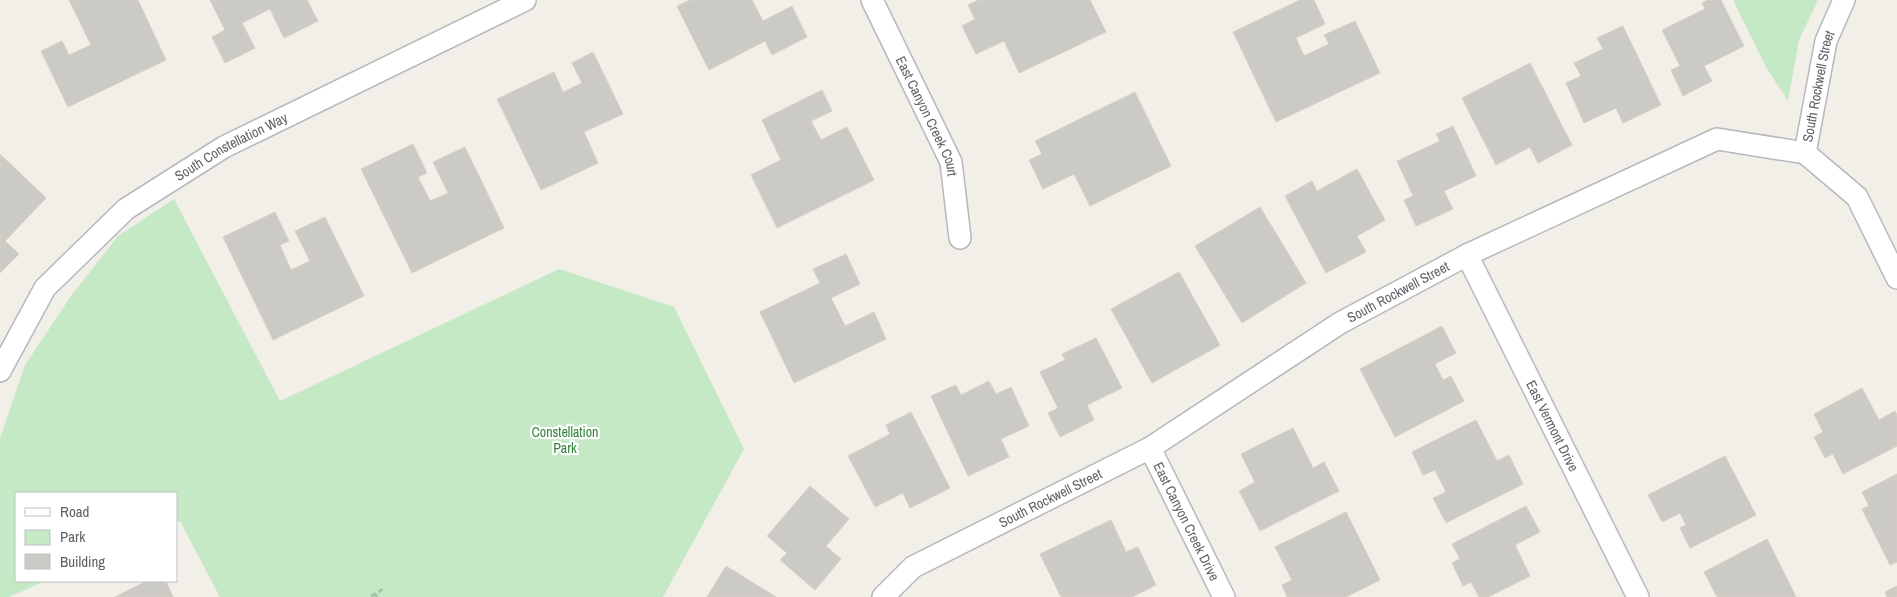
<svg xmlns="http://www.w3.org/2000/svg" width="1897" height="597" font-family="'Archivo Narrow',sans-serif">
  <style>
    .green { fill: #c5e8c5 }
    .building { fill: #cccac5; stroke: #d6d1c6 }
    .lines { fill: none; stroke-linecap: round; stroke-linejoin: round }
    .minor-casing { stroke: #b5b8bc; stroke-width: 24 }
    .path { stroke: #9cc7a9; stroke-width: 3; stroke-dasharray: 5 2.5; stroke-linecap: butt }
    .minor { stroke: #fff; stroke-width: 21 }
    .labels { text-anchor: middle; stroke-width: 4.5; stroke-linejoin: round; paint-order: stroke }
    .street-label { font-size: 14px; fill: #5f6368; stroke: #fff }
    .park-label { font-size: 14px; fill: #348238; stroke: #fff }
  </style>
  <rect width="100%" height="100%" fill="#f1efe8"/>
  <path class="green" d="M1733 0H1818L1799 40 1788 101 1766 67Z
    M174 199 280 401 559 269 674 307 744 449 663 597H220L180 521 176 522V493H16V581H45L9 597H0V438L25 365 71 296 118 236Z"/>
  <path class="building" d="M69 0H138L166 60 68 107 41 51 62 41 69 55 91 45Z
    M210 0H307L318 21 284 38 270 9 242 23 255 48 225 63 212 37 225 30Z
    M690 0H752L763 21 792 6 807 37 772 55 765 41 709 70 677 6Z
    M978 0H1090L1106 32 1019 73 1004 41 976 54 962 26 975 19 968 5Z
    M1300 0H1314L1325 24 1296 38 1304 56 1329 44 1324 35 1355 21 1380 73 1276 122 1233 32Z
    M1708 0H1721L1744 46 1704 66 1712 81 1683 96 1671 70 1680 66 1662 30 1705 9 1702 3Z
    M1623 26 1661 105 1623 123 1616 108 1584 123 1566 83 1581 76 1574 63 1603 49 1597 38Z
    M593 52 623 114 584 132 598 163 541 190 497 99 554 72 563 92 582 83 572 63Z
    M1530 63 1572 145 1538 163 1530 147 1496 165 1462 98Z
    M822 90 832 111 811 121 821 140 847 127 874 180 777 228 751 175 781 160 762 120Z
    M1135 92 1171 166 1090 206 1074 174 1043 189 1029 160 1042 154 1035 141Z
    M1453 126 1476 176 1444 191 1453 209 1416 226 1404 200 1413 196 1397 161 1440 141 1436 134Z
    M413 144 427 173 418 177 430 201 448 193 433 162 465 147 504 228 412 273 361 169Z
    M0 154 46 198 5 241 19 254 0 273Z
    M1357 169 1385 220 1357 236 1366 252 1326 273 1285 196 1312 181 1317 191Z
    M1260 207 1306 283 1242 323 1195 246Z
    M275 212 289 241 280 245 291 270 310 261 295 231 325 217 364 296 273 340 223 237Z
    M846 254 860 284 831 298 845 326 874 312 886 339 794 383 760 312 820 283 813 269Z
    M1179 272 1220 345 1152 383 1111 309Z
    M1442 326 1456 353 1435 364 1443 380 1451 376 1464 401 1395 437 1360 369Z
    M1096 338 1122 388 1087 405 1094 420 1060 437 1048 413 1058 408 1040 372 1065 360 1062 354Z
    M989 381 996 394 1011 387 1029 426 1001 439 1009 457 968 476 931 396 956 385 961 395Z
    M1862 388 1879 420 1895 411 1897 415V446L1843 474 1833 454 1825 458 1814 437 1823 432 1814 414Z
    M911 412 950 488 910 508 903 493 875 507 848 456 890 434 886 425Z
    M1476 420 1497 461 1509 455 1523 484 1446 523 1433 498 1446 492 1435 470 1423 475 1412 452Z
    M1293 428 1313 468 1324 462 1339 491 1260 531 1239 491 1255 482 1241 454Z
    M1725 456 1756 515 1690 548 1680 528 1686 525 1680 513 1662 522 1648 495Z
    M1897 474V562L1890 565 1862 509 1869 506 1862 492Z
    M810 486 849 519 826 546 841 559 815 590 780 560 787 553 767 536Z
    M1526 506 1540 532 1515 545 1530 576 1488 597H1479L1471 582 1463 586 1452 563 1460 559 1452 544Z
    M1346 512 1380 580 1346 597H1287L1282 585 1292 580 1275 547Z
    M1111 520 1126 552 1138 547 1156 585 1132 597H1061L1040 554Z
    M1767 539 1796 597H1717L1704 572Z
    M726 566 776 597H707Z
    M147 581H166L173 597H115Z
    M1897 586V597H1887L1885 592Z"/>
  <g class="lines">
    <g class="minor-casing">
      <g id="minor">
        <path id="s1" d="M872 0 951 162 960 238"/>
        <path id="s2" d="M1805 153 1826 41 1844 0"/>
        <path d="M1805 153 1857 197 1897 278"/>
        <path id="s3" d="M1467 255 1638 597"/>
        <path id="s4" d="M0 371 45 288 126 209 224 147 525 0"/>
        <path id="s5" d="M1150 448 1224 597"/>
        <path id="s6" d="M883 597 913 567 1150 448 1340 323 1467 255 1717 139 1805 153"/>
      </g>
    </g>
    <path class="path" d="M371 596 375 594
      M377 597 375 594 383 589"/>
    <use href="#minor" class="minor"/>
  </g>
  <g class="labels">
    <g class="street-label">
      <text dy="5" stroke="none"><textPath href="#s2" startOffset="68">South Rockwell Street</textPath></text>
      <text dy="5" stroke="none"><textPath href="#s1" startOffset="129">East Canyon Creek Court</textPath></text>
      <text dy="5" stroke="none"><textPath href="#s4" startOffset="330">South Constellation Way</textPath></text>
      <text dy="5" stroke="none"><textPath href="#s6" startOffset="601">South Rockwell Street</textPath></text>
      <text dy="5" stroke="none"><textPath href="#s3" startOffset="191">East Vermont Drive</textPath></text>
      <text dy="5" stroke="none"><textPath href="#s6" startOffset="196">South Rockwell Street</textPath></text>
      <text dy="5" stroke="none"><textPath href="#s5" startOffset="82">East Canyon Creek Drive</textPath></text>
    </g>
    <g class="park-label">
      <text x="565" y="437">Constellation<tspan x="565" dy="16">Park</tspan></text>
    </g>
  </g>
  <rect x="15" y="492" width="162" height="90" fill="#ffffff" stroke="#bfc1c3"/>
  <rect x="25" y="508" width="25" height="8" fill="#ffffff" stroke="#bfc1c3"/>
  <text x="60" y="517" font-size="15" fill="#5f6368">Road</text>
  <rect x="25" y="530" width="25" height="15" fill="#c5e8c5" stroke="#bfc1c3"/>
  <text x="60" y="542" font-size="15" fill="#5f6368">Park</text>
  <rect x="25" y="554" width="25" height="15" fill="#cccac5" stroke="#bfc1c3"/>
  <text x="60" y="567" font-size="15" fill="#5f6368">Building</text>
</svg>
